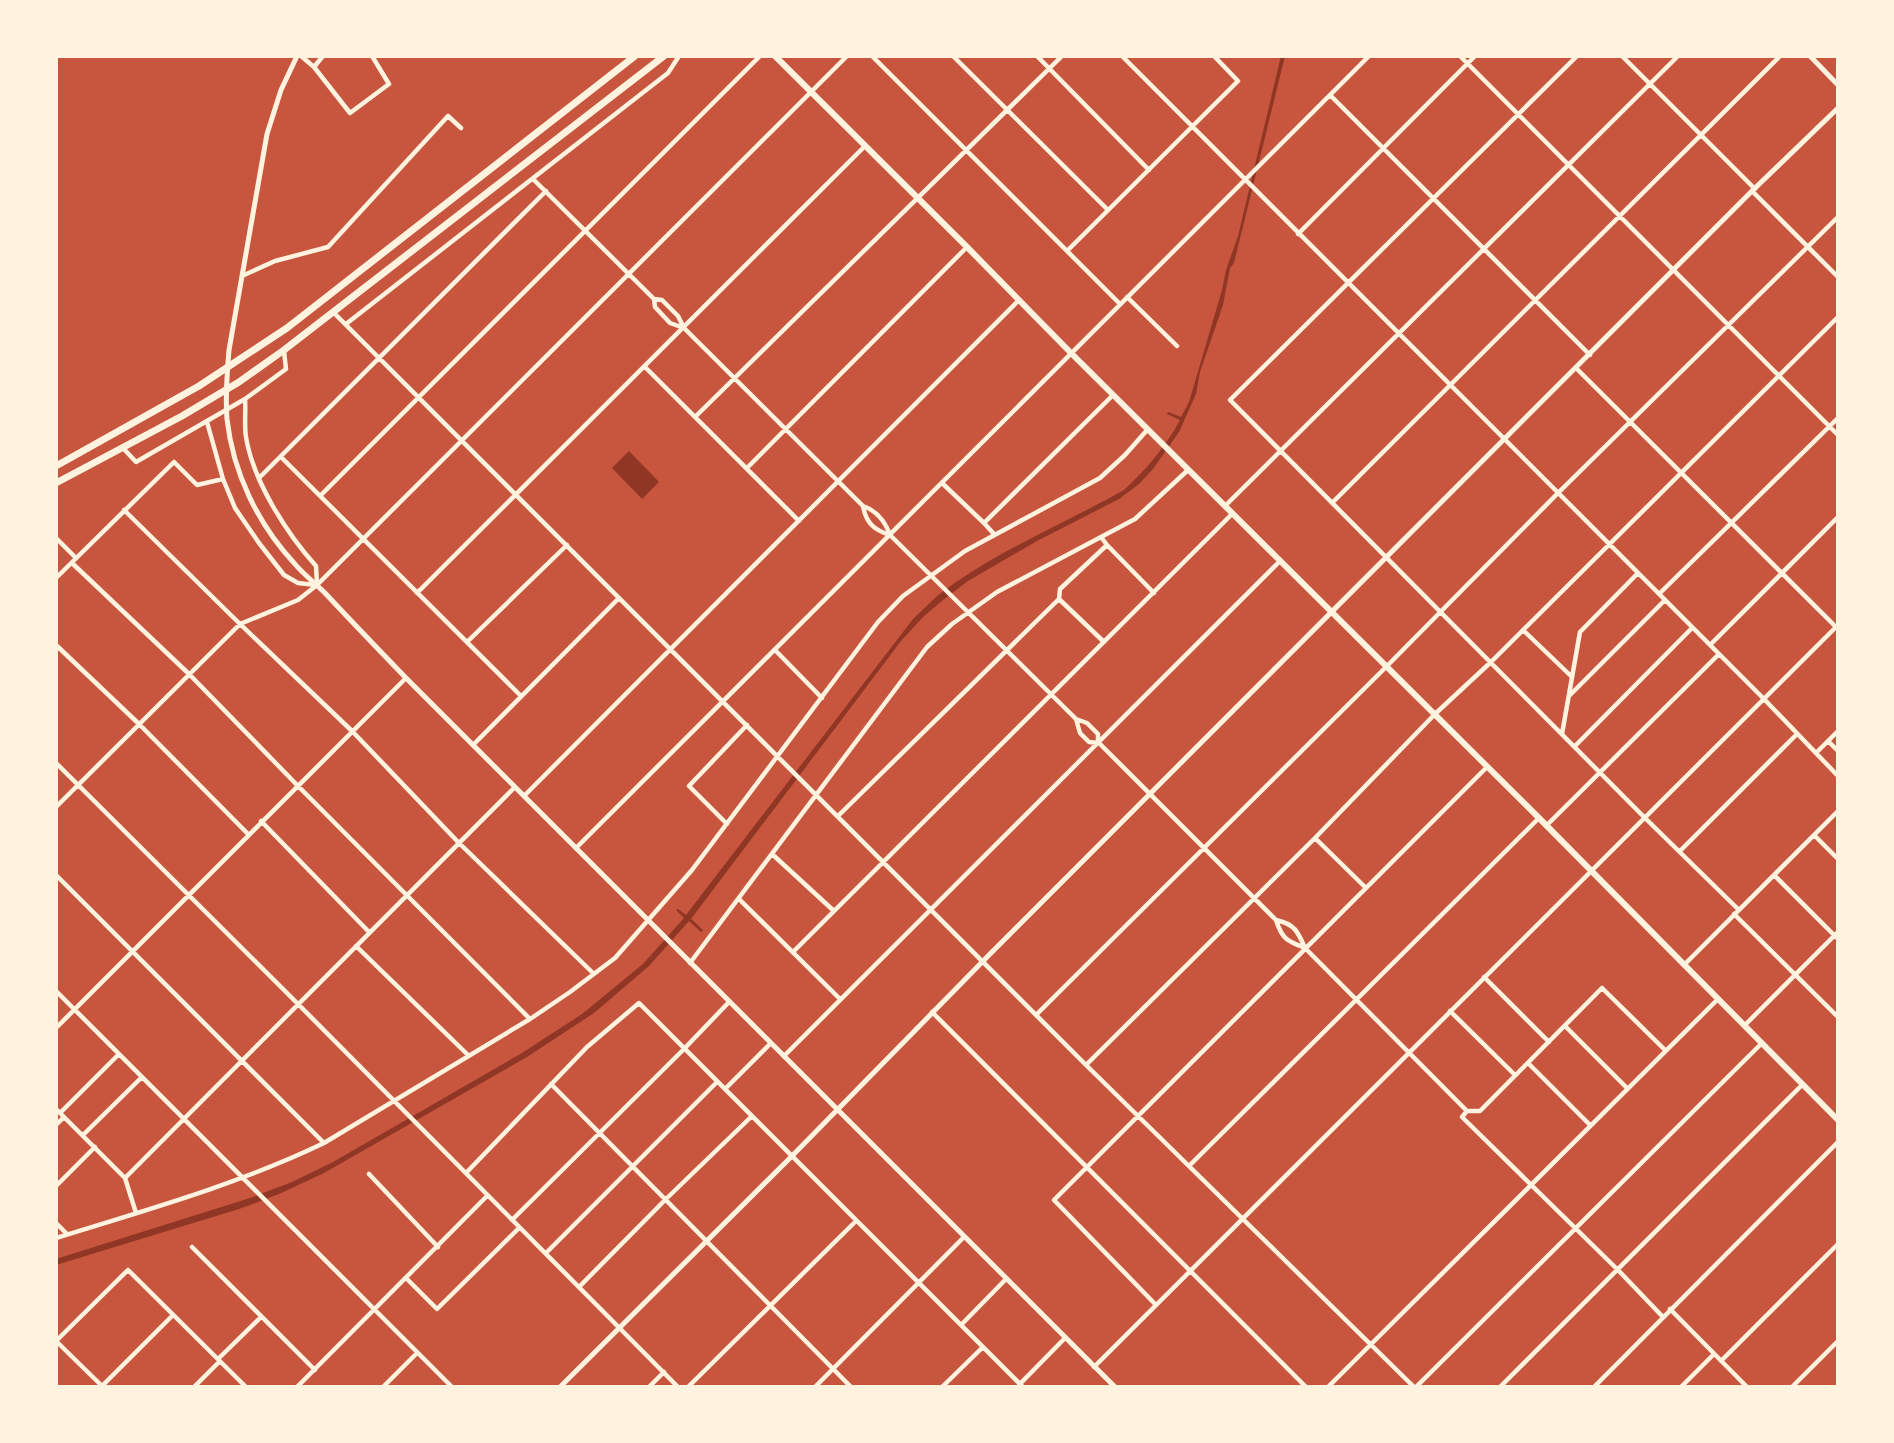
<svg xmlns="http://www.w3.org/2000/svg" width="1894" height="1443" font-family="Helvetica,sans-serif">
  <style>
    .water { fill: #8f3625 }
    .lines { fill: none; stroke-linecap: round; stroke-linejoin: round }
    .minor { stroke: #fff3e0; stroke-width: 4.5 }
    .tertiary { stroke: #fff3e0; stroke-width: 5 }
    .primary { stroke: #fff3e0; stroke-width: 6 }
    .trunk { stroke: #fff3e0; stroke-width: 7 }
  </style>
  <rect width="100%" height="100%" fill="#c8553d"/>
  <path class="water" d="M1281 56H1285L1234 263 1230 268 1223 305 1200 372 1196 394 1179 432 1153 469 1139 484 1119 499 1037 541 968 581 943 600 923 617 901 641 691 919 703 930 701 932 689 921 649 966 594 1013 527 1057 324 1173 279 1194 239 1209 56 1265V1259L250 1198 292 1182 333 1162 522 1053 582 1014 643 964 684 918 676 910 678 909 686 915 913 619C921 612 928 604 936 597 993 552 1062 525 1124 490 1146 470 1166 446 1180 420L1167 414 1168 412 1181 417 1189 402 1222 290 1226 270 1238 236Z
    M629 451 659 482 642 499 612 468Z"/>
  <g class="lines">
    <path class="minor" d="M301 56 314 67 350 113 389 84 372 56
      M872 56 1120 304
      M953 56 1108 210
      M1037 56 1149 170
      M1122 56 1764 699 1838 776
      M1460 56 1838 435
      M1577 56 1230 400 1645 818 1739 910
      M1622 56 1755 189
      M314 67 323 56
      M1330 95 1590 355
      M533 179 654 299 655 307 670 323 684 328
      M1752 191 1838 277
      M1298 234 1475 56
      M1067 251 1238 81 1214 56
      M242 276 275 261 328 247 448 116 461 128
      M1127 297 1177 346
      M654 299 662 300 678 316 684 328 863 506C877 511 885 521 890 535 874 530 866 523 863 506
      M333 312 1086 1065 1414 1387
      M346 324 668 73 679 56
      M645 367 799 521
      M1576 368 1836 627
      M245 399C246 411 244 425 246 437 253 481 287 534 316 566L317 584
      M695 417 1062 56
      M207 422 223 479 235 508 259 543 284 575 298 583 316 585
      M122 447 136 462 245 399 286 369 284 351
      M281 457 521 696
      M747 468 967 247
      M259 478 546 191
      M942 483 984 523 1113 395
      M320 496 760 56
      M1332 503 1780 56
      M1225 506 1678 56
      M124 510 240 624 352 731 459 843 594 974
      M984 523 994 534
      M890 535 1076 719 1087 723 1098 734V741
      M1101 537 1107 545 1060 589 1059 599 1104 642
      M56 538 76 558
      M1107 545 1154 593
      M72 563 189 674 298 786 530 1019
      M56 578 174 462 197 485 223 479
      M417 593 865 146
      M1659 594 1838 418
      M1523 630 1571 676
      M467 642 567 545
      M56 645 139 724 248 834
      M1710 645 1838 517
      M775 650 822 698
      M1569 696 1665 600
      M1076 719 1080 733 1089 742 1099 743 1276 920C1282 939 1287 941 1305 948
      M1562 734 1580 632 1638 573
      M1828 741 1838 751
      M473 745 619 598
      M1575 746 1692 628
      M1816 753 1838 731
      M56 763 298 1004 678 1387
      M524 796 1019 300
      M56 807 240 624 298 600 317 585 847 56
      M839 815 1059 599
      M261 821 369 932
      M727 824 689 786 747 725
      M1546 826 1719 654
      M1814 835 1838 859
      M1315 838 1365 887
      M576 848 1369 56
      M1680 851 1797 734
      M772 854 834 911
      M56 875 324 1143
      M1774 875 1838 939
      M739 899 840 999
      M1734 914 1838 1017
      M1276 920C1295 924 1298 932 1305 948L1467 1111H1480L1602 988 1665 1050
      M356 946 468 1055
      M793 952 1232 514
      M690 963 927 647 952 624 997 592 1135 519 1188 470
      M1684 965 1838 811
      M1484 977 1549 1042
      M56 991 452 1387
      M1450 1011 1515 1075
      M932 1012 1306 1387
      M1037 1014 1387 666 1558 493 1838 217
      M1745 1025 1838 932
      M1565 1026 1627 1088
      M56 1028 406 678
      M784 1056 1280 561
      M1528 1063 1590 1125
      M1086 1065 1315 838 1435 714 1491 662 1838 317
      M551 1084 851 1387
      M725 1089 771 1043
      M56 1109 125 1178 136 1213
      M1467 1111 1462 1117 1618 1270 1662 1316
      M60 1113 119 1054
      M56 1125 64 1117
      M83 1135 142 1077
      M1189 1166 1539 818
      M466 1173 587 1047 639 1003 1023 1387
      M369 1174 438 1247
      M125 1178 515 787
      M56 1186 95 1147
      M512 1220 684 1049 729 1002
      M56 1223 67 1234
      M56 1238C146 1210 239 1184 324 1143L530 1019 570 992 615 958 692 870 878 622 903 596 965 551 1100 478 1125 455 1148 429
      M192 1247 315 1370
      M546 1253 717 1082
      M406 1278 437 1309 519 1228
      M579 1287 666 1199 752 1116
      M1156 1305 1054 1200 1487 767
      M1670 1309 1747 1387
      M961 1325 1006 1279
      M56 1341 128 1270 246 1387
      M56 1341 102 1386
      M218 1359 261 1317
      M1721 1361 1838 1244
      M1094 1367 1838 625
      M101 1387 173 1315
      M194 1387 220 1361
      M297 1387 487 1196
      M383 1387 417 1353
      M649 1387 664 1372
      M688 1387 856 1221
      M815 1387 964 1237
      M942 1387 983 1347
      M1017 1387 1065 1338
      M1328 1387 1718 999
      M1416 1387 1762 1043
      M1500 1387 1803 1084
      M1594 1387 1838 1142
      M1681 1387 1714 1354
      M1792 1387 1838 1341"/>
    <path class="tertiary" d="M297 56 281 90 267 134 229 350C227 373 225 396 227 419 233 473 258 524 294 563 303 574 315 583 325 593 352 622 379 650 406 678L1115 1387
      M1810 56 1838 85
      M560 1387 791 1157 990 954 1752 191 1838 108"/>
    <path class="primary" d="M775 56 967 247 1071 353 1539 818 1838 1120"/>
    <path class="trunk" d="M56 466 199 386 287 328 635 56
      M56 483 182 416 239 382 284 350 664 56"/>
  </g>
  <rect width="1894" height="1443" fill="none" stroke="#fff3e0" stroke-width="116"/>
</svg>
